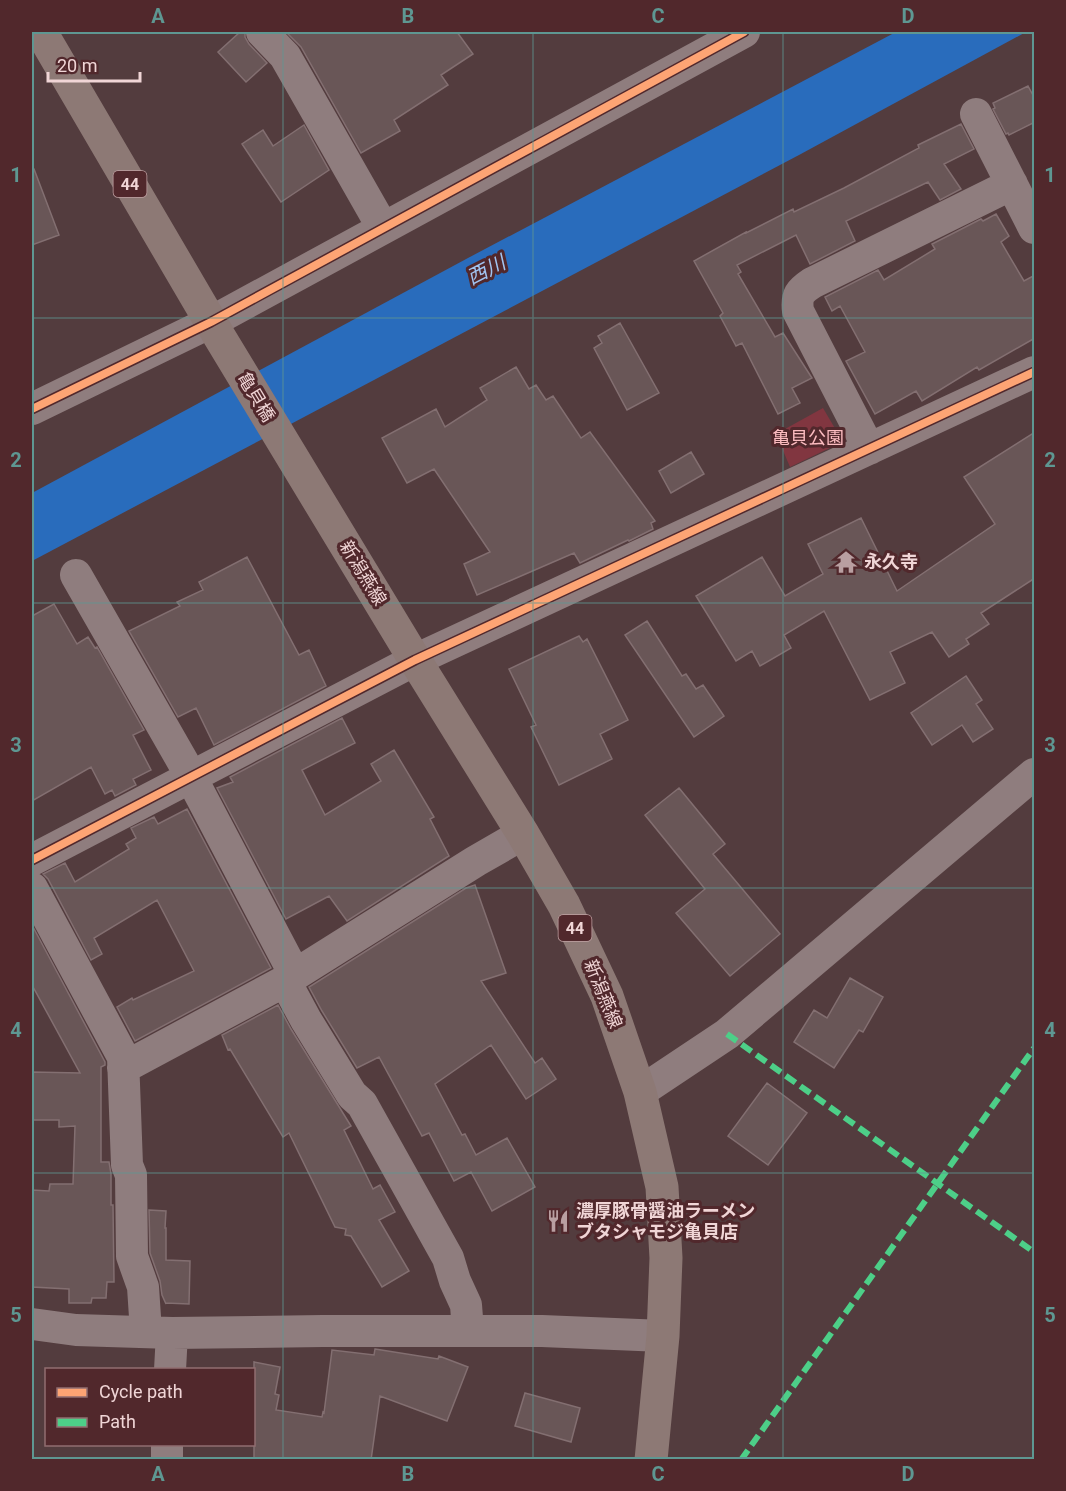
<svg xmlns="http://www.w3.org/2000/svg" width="1066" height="1491" font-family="Roboto,'Noto Sans JP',sans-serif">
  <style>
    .green { fill: #813640 }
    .water { fill: #296cbc }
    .building { fill: #695657; stroke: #836f71; stroke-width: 1.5 }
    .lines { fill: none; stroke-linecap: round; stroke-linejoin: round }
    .minor { stroke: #8f7d7e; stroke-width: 32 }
    .primary { stroke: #8d7975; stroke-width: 33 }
    .quiet { stroke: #4dcf88; stroke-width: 6; stroke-dasharray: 12 6; stroke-linecap: butt }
    .cycleway-casing { stroke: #51282c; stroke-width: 11 }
    .cycleway { stroke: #fda474; stroke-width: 8 }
    .grid { fill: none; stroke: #5e9792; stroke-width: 1.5; stroke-opacity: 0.55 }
    .labels { text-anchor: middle; stroke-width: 6; stroke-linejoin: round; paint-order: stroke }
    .shield { fill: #51282c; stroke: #c0a1a3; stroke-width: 1.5 }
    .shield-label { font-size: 16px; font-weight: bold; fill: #f0d5d6 }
    .street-label { font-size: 18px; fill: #f0d5d6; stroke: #51282c }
    .park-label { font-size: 18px; fill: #fcbcc0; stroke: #51282c }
    .poi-label { font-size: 18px; font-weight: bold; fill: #f0d5d6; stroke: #51282c; text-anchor: start }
    .water-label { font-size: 20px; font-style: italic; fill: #a1c4f1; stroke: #51282c }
    .neatline { fill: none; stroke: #5e9792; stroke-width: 2 }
    .grid-label { font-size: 20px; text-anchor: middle; font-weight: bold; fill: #5e9792 }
  </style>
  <rect width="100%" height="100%" fill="#533c3e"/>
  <path class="green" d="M823 408 840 437 836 445 790 467 776 434Z"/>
  <path class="water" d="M896 32H1026L799 155 32 561V493L468 258Z"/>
  <path class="building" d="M240 32H245V37L249 44 267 63 246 82 218 52Z
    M286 32H457L473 54 441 75 448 85 394 120 400 131 361 153 301 47Z
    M1028 86 1035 99V122L1009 135 1008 133 1006 134 993 109 995 108 993 103Z
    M961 124 974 149 944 164 961 189 940 200 928 182 846 221 855 241 810 264 796 235 737 265 741 272 738 274 775 337 783 333 812 378 792 388 800 403 778 414 742 343 736 346 720 316 723 313 694 261 746 232V233L793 209 794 212 844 188 919 148 918 145Z
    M304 125 329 170 281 202 242 144 263 130 273 146Z
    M32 169H34L59 235 32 245Z
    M996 214 1009 236 1001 242 1024 281 1035 275V338L979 370 977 367 922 401 916 391 875 414 846 361 865 352 840 306 832 311 825 297 878 270 884 280 935 249 932 244 938 241 981 219 983 221Z
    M620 323 659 393 627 410 594 348 602 343 598 336Z
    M516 367 529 389 536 385 546 400 553 396 581 438 590 432 655 521 651 523 653 529 629 541 628 540 580 563 574 553 477 595 464 564 490 552 434 469 407 483 382 438 436 409 445 427 487 400 480 388Z
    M1035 432V578L981 613 989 624 966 639 969 644 949 657 932 632 890 652 905 683 870 700 824 611 784 635 791 648 760 666 752 651 736 661 696 596 762 557 785 596 823 574 808 544 861 518 897 591 995 524 964 477Z
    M691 452 704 474 671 493 659 471Z
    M247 557 299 655 309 650 326 686 214 745 196 708 178 717 129 631 180 606 177 602 203 590 199 582Z
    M54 604 77 644 88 637 95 648 97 647 144 730 133 735 151 770 133 779 136 785 115 796 112 790 105 794 91 767 32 801V616Z
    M647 621 682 676 686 674 696 689 703 685 724 716 694 737 625 635Z
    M579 636 583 642 587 639 628 720 600 734 612 759 559 785 531 727 536 725 509 669Z
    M966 676 982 700 976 704 993 729 973 742 962 725 932 745 911 713Z
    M342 718 355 743 302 770 325 815 381 781 371 764 394 750 434 817 430 819 449 856 347 921 329 896 286 919 217 788 233 782 230 777Z
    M679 788 725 844 713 854 780 934 730 976 676 913 705 889 645 815Z
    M187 809 271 968 135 1041 117 1007 132 998 133 1000 194 971 157 900 94 938 102 954 91 960 48 879 43 874 65 863 75 882 129 849 126 844 136 838 131 828 154 817 158 824Z
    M475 885 506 973 481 981 535 1063 542 1058 556 1079 526 1099 491 1045 435 1084 462 1135 465 1134 476 1155 507 1138 535 1187 492 1211 471 1172 454 1181 429 1133 422 1136 379 1057 357 1068 322 1011 309 987 466 888Z
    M32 925 105 1062V1065L101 1067V1162H109L111 1174V1205H113L114 1282H107L106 1298H92L91 1303H69V1289L32 1287V1190L49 1191 50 1184H73L75 1126 59 1127V1120H32V1072L80 1073 32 985Z
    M850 978 883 997 863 1032 859 1030 834 1068 794 1042 814 1010 827 1018Z
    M278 1005 291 1029 351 1126 344 1130 373 1189 380 1185 395 1212 379 1220 409 1271 382 1287 351 1236 345 1235 346 1229 335 1227 289 1133 283 1137 230 1049 228 1050 222 1035Z
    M767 1083 807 1113 768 1165 728 1136Z
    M149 1210 166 1211 165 1228H166V1260L190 1261 189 1304 166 1303V1304L162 1295 160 1281 150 1253Z
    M375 1349 438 1359 439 1356 468 1367 447 1421 380 1396 371 1460H254V1362L280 1367 275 1394 279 1395 276 1410 322 1417 323 1412 324 1413 332 1350 374 1355Z
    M525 1393 580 1408 571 1442 515 1426Z"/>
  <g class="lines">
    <path class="minor" d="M262 32 285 56 383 228
      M976 114 1034 228
      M32 409 211 322 744 32
      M869 449 798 311C796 295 800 291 812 283L1012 184
      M76 575 183 762 295 975
      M32 860 415 660 1034 372
      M32 888 123 1057 127 1165 131 1175 132 1256 143 1287 146 1332
      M285 981 306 1020 352 1095 362 1104 448 1258 455 1281 466 1305 468 1331
      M123 1068 285 981 476 861 523 834
      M640 1092 727 1034 1034 774
      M32 1324 76 1330 172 1333 323 1331H542L663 1336
      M170 1370 172 1333
      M167 1460V1444"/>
    <path class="primary" d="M41 32 219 336 415 660 523 834 564 905 607 996 640 1092 662 1187 666 1258 663 1336 651 1460"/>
    <path class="quiet" d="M727 1034 1034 1252
      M741 1460 1034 1048"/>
    <g class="cycleway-casing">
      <path id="cycleway" d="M32 409 211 322 744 32
        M32 860 415 660 1034 372"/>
    </g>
    <use href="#cycleway" class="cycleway"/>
  </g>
  <path class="grid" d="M283 32V1460M533 32V1460M783 32V1460M32 318H1034M32 603H1034M32 888H1034M32 1173H1034"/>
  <defs>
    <g id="temple-bare" transform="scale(1.8)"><path d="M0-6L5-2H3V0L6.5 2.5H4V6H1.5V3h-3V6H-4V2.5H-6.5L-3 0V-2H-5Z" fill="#b99fa1" stroke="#51282c" stroke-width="2.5" paint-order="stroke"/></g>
    <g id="restaurant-bare" transform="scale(1.8)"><path d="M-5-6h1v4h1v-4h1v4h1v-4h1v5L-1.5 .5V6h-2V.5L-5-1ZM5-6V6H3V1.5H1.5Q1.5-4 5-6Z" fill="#b99fa1" stroke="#51282c" stroke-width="2.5" paint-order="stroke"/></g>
  </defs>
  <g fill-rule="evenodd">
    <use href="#temple-bare" x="846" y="562"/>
    <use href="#restaurant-bare" x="558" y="1221"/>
  </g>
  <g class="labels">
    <g class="shield">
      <rect x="113.5" y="171" width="33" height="26" rx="4.5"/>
      <rect x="558.5" y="915" width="33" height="26" rx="4.5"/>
    </g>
    <g class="shield-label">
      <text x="130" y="190">44</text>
      <text x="575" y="934">44</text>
    </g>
    <g class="street-label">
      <text transform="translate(256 397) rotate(59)" y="6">亀貝橋</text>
      <text transform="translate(363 573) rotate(59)" y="6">新潟燕線</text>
      <text transform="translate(603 994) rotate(68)" y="6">新潟燕線</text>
    </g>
    <g class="park-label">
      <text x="808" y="444">亀貝公園</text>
    </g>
    <g class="poi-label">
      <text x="864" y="568">永久寺</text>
      <text x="576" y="1217">濃厚豚骨醤油ラーメン<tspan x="576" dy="21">ブタシャモジ亀貝店</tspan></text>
    </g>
    <g class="water-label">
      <text transform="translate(486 270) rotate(-27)" y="7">西川</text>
    </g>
  </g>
  <rect width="1066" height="1491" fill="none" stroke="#51282c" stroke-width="66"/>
  <rect x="45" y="1368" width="210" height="78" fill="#51282c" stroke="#916d70" stroke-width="1.5"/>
  <rect x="57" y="1388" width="30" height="9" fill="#fda474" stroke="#916d70" stroke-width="1.5"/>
  <text x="99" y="1398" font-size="18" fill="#f0d5d6">Cycle path</text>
  <rect x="57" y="1418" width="30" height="9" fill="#4dcf88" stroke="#916d70" stroke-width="1.5"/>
  <text x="99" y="1428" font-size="18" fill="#f0d5d6">Path</text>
  <path d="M48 72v9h92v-9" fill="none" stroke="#f0d5d6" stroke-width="3"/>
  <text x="57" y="72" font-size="18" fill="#f0d5d6" stroke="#51282c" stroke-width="4.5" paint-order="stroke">20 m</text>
  <rect x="33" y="33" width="1000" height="1425" class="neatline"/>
  <g class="grid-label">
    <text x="158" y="23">A</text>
    <text x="408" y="23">B</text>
    <text x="658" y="23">C</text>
    <text x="908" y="23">D</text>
    <text x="16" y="182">1</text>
    <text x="1050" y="182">1</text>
    <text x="16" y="467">2</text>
    <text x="1050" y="467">2</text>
    <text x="16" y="752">3</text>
    <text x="1050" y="752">3</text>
    <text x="16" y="1037">4</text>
    <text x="1050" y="1037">4</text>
    <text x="16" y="1322">5</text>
    <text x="1050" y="1322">5</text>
    <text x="158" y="1481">A</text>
    <text x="408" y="1481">B</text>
    <text x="658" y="1481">C</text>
    <text x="908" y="1481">D</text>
  </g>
</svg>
